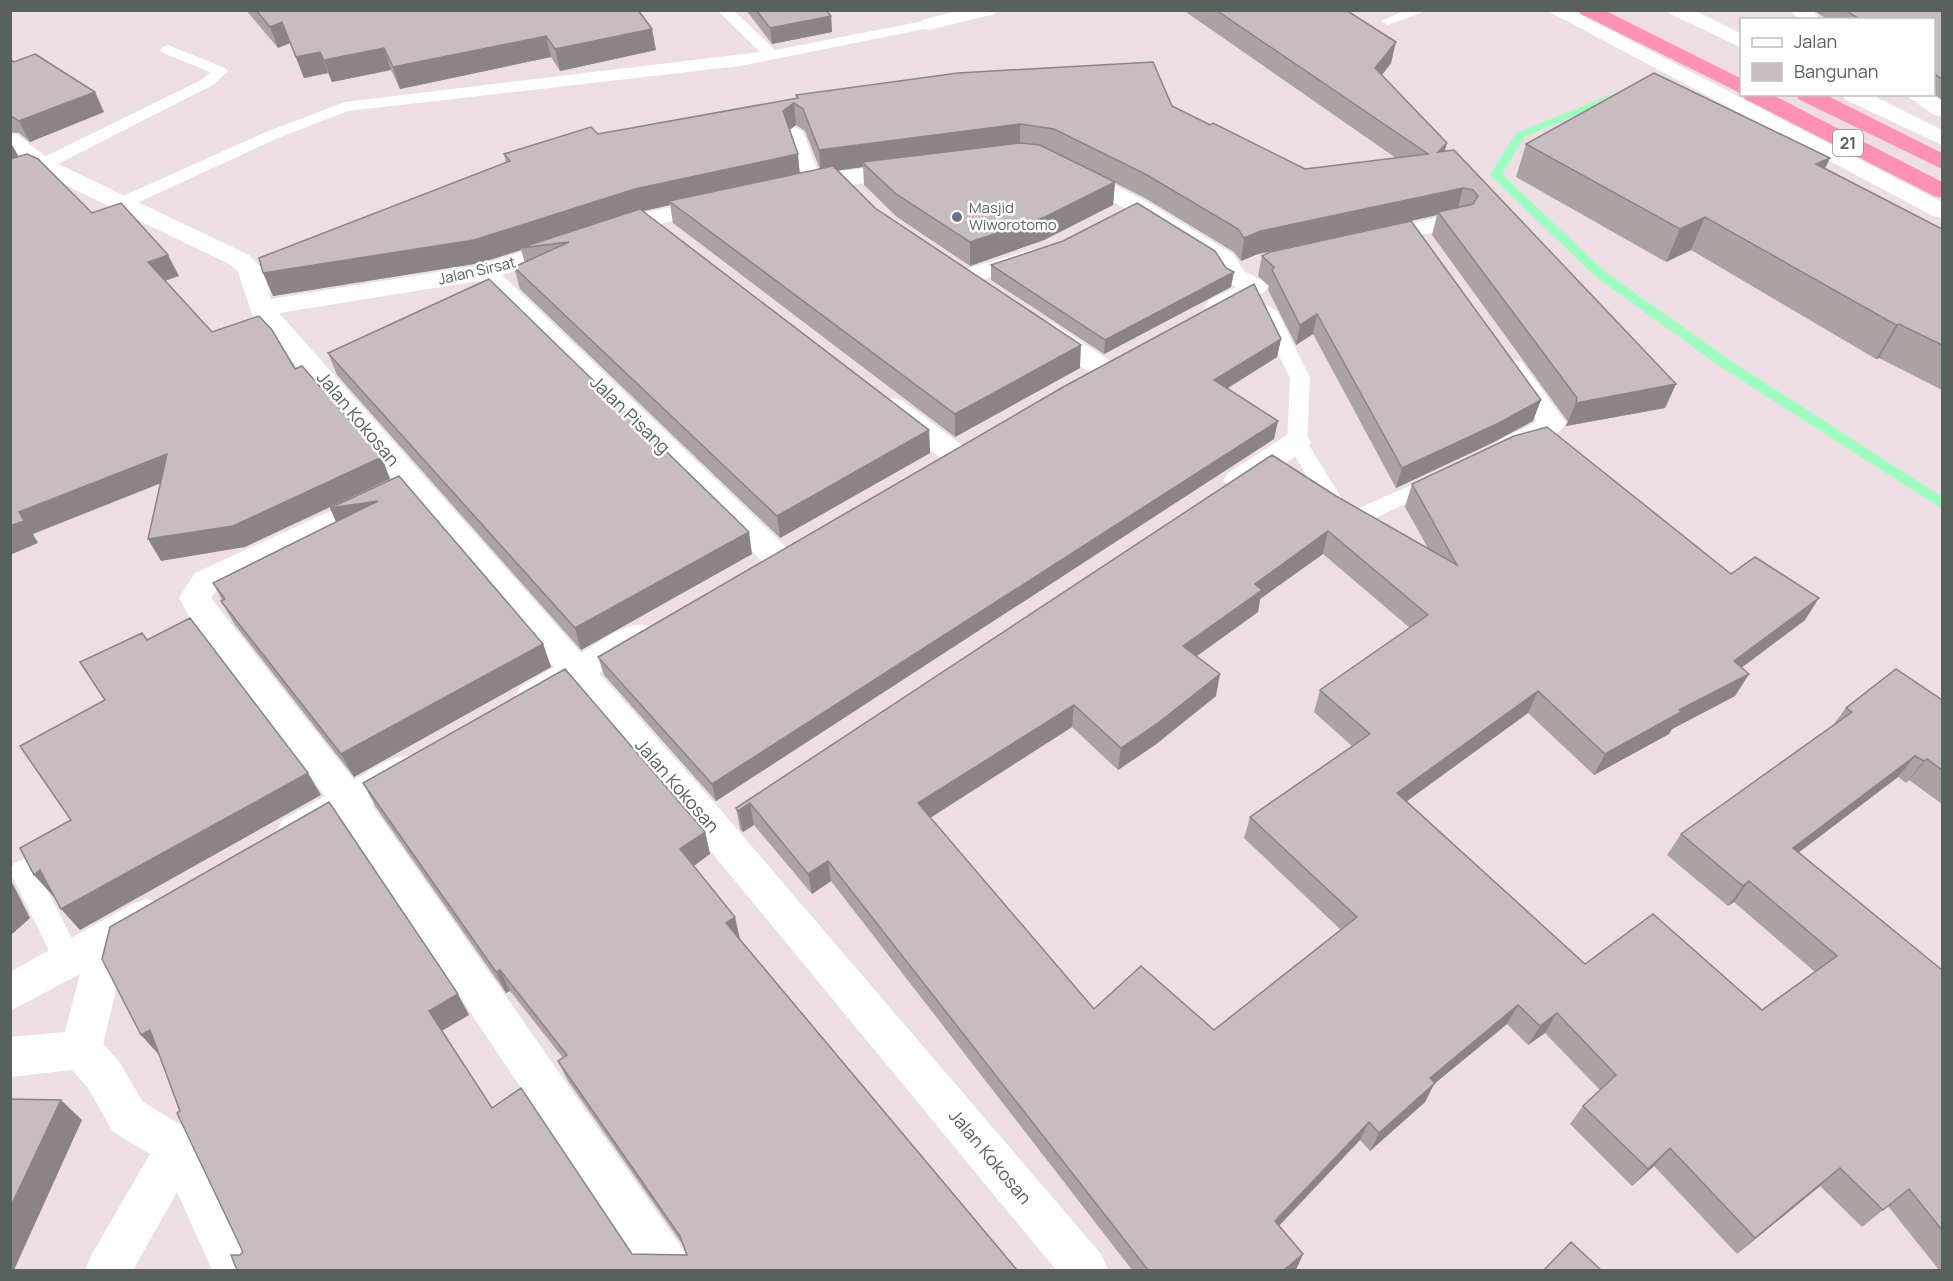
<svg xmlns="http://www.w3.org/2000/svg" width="1953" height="1281" font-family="Manrope,sans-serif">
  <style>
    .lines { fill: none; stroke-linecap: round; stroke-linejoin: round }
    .stream { fill: #9cffc0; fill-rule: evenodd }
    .service { fill: #fff; fill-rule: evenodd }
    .minor { fill: #fff; fill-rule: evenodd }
    .tertiary { fill: #fff; fill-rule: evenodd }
    .trunk { fill: #ff92b2; fill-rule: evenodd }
    .wall { fill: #aba2a4; fill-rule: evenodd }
    .shaded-wall { fill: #8b8486 }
    .building { fill: #c7bcbf; stroke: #8b8486; stroke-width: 1.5; fill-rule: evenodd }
    .worship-dot { fill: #6b7280; stroke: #fff; stroke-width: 2 }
    .labels { text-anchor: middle; stroke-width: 5; stroke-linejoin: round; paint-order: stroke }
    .far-worship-label { font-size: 15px; fill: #5b616d; stroke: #fff; text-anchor: start }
    .far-street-label { font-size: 15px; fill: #58615c; stroke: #fff }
    .shield { fill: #fff; stroke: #8a908d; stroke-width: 1.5 }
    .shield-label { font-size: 16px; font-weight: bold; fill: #58615c }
    .street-label { font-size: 18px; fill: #58615c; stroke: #fff }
  </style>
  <rect width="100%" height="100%" fill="#ecdee3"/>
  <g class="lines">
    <path class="stream" d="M1615 93 1624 95 1524 137 1502 174 1604 271 1731 361 1942 497V509L1721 367 1596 277 1490 175 1516 133Z"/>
    <path class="service" d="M717 10H733L775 50 929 20 936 24 929 28 740 66 348 111 278 138 126 208H114L111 204 114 200 266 132 345 102 760 52Z
      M1406 10H1429L1388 25 1381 21Z
      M168 45 225 68 228 71 213 85 48 169 10 182V171L36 161 203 79 210 72 163 53 160 50 163 47Z
      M795 127 803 132 823 184 820 188 814 189 805 184 787 132Z
      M1267 305 1277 311 1310 378 1307 442 1345 504 1357 509 1438 473 1446 475 1449 480 1446 485 1360 525 1340 521 1329 514 1287 442 1290 378 1257 311Z
      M24 859 34 863 78 951 82 960 78 969 68 973 58 969 10 872 14 863Z"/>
    <path class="minor" d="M961 10H998L995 14 929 30 922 28 919 24 922 20Z
      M1790 10H1812L1821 20H1799Z
      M1904 94H1931L1942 101V116L1934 115Z
      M10 133 18 135 50 160 249 255 263 269 271 299 481 265 640 214 714 197 722 199 726 204 722 209 656 225 502 275 788 549 793 557 788 565 777 568 766 565 479 281 279 313 581 653C602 641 627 619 651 626L655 635 651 644 599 673 725 815 1101 1254 1108 1270H1056L699 837 573 689 532 709 520 705 515 696 520 687 554 667 252 314 238 272 231 265 34 170 10 151Z
      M909 163 917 165 921 170 917 175 800 193 792 191 788 186 792 181 841 171Z
      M1074 165 1144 200 1233 254 1244 271 1264 282 1268 287 1264 292C1247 301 1228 316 1209 312L1205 306 1209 300 1236 287 1226 281 1215 264 1128 210 1066 177 1062 172 1066 167Z
      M1457 213 1466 215 1469 220 1466 225 1375 245 1366 243 1363 238 1366 233Z
      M1033 249 1042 252 1046 257 1042 262 965 285 956 282 952 277 956 272Z
      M1044 321 1053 323 1112 362 1116 368 1112 374 1102 376 1092 374 1035 335 1031 329 1035 323Z
      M1512 360 1522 362 1566 423C1553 443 1520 460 1497 454L1493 447C1501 433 1524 432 1536 421L1498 368 1502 362Z
      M893 398 903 401 963 446 968 453 963 460 953 463 943 460 883 413 879 407 883 401Z
      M1297 433 1307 435 1311 442 1307 449 1248 487 1238 490 1228 487 1223 480 1228 473 1287 435Z
      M376 490 387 493 391 500 387 507 217 589 211 598 354 780C374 769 396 750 420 758L425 768 420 778 372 805 686 1254 693 1270H643L343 822 295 846 282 842 277 831 282 820 325 796 190 618 179 598 195 573Z
      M146 899 160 904 165 916 160 928 127 947 103 1044 118 1060 143 1102 193 1132 259 1270H212L177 1192 133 1270H85L92 1254 150 1154 113 1132 88 1088 72 1070 10 1077V1037L65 1032 80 974 10 1011V972L132 904Z"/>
    <path class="tertiary" d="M1546 10H1572L1942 202V218L1933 216Z
      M1667 10H1694L1742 34V48L1670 14Z
      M1842 94H1870L1942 130V145L1844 99Z"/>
    <path class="trunk" d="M1578 10H1604L1742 79V94L1581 14Z
      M1743 94H1771L1942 182V198L1934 196 1745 99Z
      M1796 94H1824L1942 153V169L1798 99Z"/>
  </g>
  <path class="wall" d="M246 10H638L656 50 560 71 551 57 400 89 391 70 332 82 328 73 304 78 290 43 278 48Z
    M746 10H826L831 16 832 32 772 44Z
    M1183 10H1346L1391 63 1382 75 1444 152 1676 384 1665 408 1566 426 1568 422 1432 235 1437 215 1411 221 1533 421 1492 443 1396 488 1313 334 1296 345 1268 290 1269 286 1258 276 1262 256 1400 223 1258 254 1241 261 1234 252 1145 198 1115 183 1113 205 1044 240 970 266 897 217 864 185 863 167 838 170 875 208 1080 368 955 437 673 223 670 205 643 211 929 430 930 453 780 538 520 289 514 267 525 263 521 250 480 263 273 296 506 163 504 154 598 134 797 98 796 95 1172 106 1305 169 1396 158ZM796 125 805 131 820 169 800 173 789 130Z
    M1813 10H1942V100L1934 94V20H1828Z
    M10 59 14 62 104 112 30 142 19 133 10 132Z
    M1526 144 1830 158 1825 168 1942 229V390L1879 358 1876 359 1691 250 1666 262 1516 177Z
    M991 265 1231 287 1104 354 991 280Z
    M1281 339 1277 357 1227 388 1274 439 716 801 604 675 598 657Z
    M328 353 752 554 581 650 337 375Z
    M1412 484 1731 574 1805 620 1741 668 1749 674 1735 696 1672 729 1669 734 1594 775 1528 713 1407 801 1585 964 1762 1010 1815 972 1734 902 1728 906 1667 855 1681 834 1833 725 1846 708 1942 700V804L1909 780 1906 783 1898 777 1799 852 1942 970V1270H1939L1888 1206 1862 1227 1820 1186 1737 1254 1654 1166 1632 1186 1570 1124 1583 1106 1600 1090 1545 1033 1528 1045 1507 1024 1434 1084 1425 1102 1370 1151 1360 1140 1279 1226 1295 1270H1132L831 881 812 894 754 825 743 832 740 829 736 808 1336 496 1428 548 1405 507ZM1323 554 1410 628 1320 690 1314 712 1352 746 1250 817 1244 838 1341 930 1214 1030 1094 1009 930 818 1072 727 1118 770 1155 745 1216 696 1196 656 1258 612 1260 599Z
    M330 508 543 644 551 667 354 777 235 625 221 601 222 600 213 583 336 522Z
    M363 783 705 832 710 854 694 866 740 939 1017 1270 240 1255 243 1252 180 1111 469 1015 442 1031 492 1108 632 1254 687 1255 685 1248 568 1081 558 1061 563 1058 510 991 506 993 375 806Z"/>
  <path class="shaded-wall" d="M831 16 832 32 772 44 770 28Z
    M282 22 290 43 278 48 270 27Z
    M652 29 656 50 560 71 555 49Z
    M546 36 551 57 400 89 393 67Z
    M1396 42 1391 63 1370 90 1375 68Z
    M384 48 391 70 332 82 324 60Z
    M320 52 328 73 304 78 296 57Z
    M95 92 104 112 30 142 19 121Z
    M794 103 796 125 785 133 783 111Z
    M1020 124V147L862 162 863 167 821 173 819 150Z
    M11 143 23 164 10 169V144Z
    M1447 143 1441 165 1438 152Z
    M798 154 800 177 669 201 670 205 639 212 520 248 521 250 480 263 273 296 263 273 635 189Z
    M1830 158 1814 191 1816 164Z
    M1115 182 1113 205 1044 240 970 266V242Z
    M1463 188 1457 211 1438 212 1437 215 1258 254 1241 261 1244 238 1261 231Z
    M1705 217 1691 250 1666 262 1680 229Z
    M168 255 179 276 159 283 148 262Z
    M1234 272 1231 287 1104 354 1105 340Z
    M1317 314 1313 334 1296 345 1300 325Z
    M1899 324 1879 358 1876 359 1896 325Z
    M1281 339 1277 357 1212 398 1214 380Z
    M1081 345 1080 368 955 437V414Z
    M1676 384 1665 408 1566 426 1576 403Z
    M1541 400 1533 421 1492 443 1396 488 1402 468Z
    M1278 421 1274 439 716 801 712 784Z
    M929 430 930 453 780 538 777 516Z
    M167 454 179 476 33 534 38 543 10 555V526L19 512Z
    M382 457 390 479 245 547 161 561 148 539Z
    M378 501 341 532 330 508Z
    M1328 531 1323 554 1260 599 1258 612 1179 669 1183 646 1255 584Z
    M749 532 752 554 581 650 575 628Z
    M1819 598 1805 620 1721 683 1734 661Z
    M543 644 551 667 354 777 341 754Z
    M1220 674 1216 696 1155 745 1118 770 1121 748Z
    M1749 674 1735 696 1672 729 1669 734 1594 775 1605 754 1679 710Z
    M1538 691 1528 713 1389 814 1397 793Z
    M1074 705 1072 727 919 825 918 803Z
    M1915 756 1898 777 1777 869 1793 848Z
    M1927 759 1909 780 1906 783 1924 761Z
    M308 773 321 795 80 930 61 909Z
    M750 803 754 825 743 832 738 811Z
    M705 832 710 854 686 871 680 849Z
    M828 861 831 881 812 894 808 874Z
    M40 870 59 891 53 896 34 875Z
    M10 881 13 884 30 918 10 936Z
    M1749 881 1734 902 1728 906 1743 886Z
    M735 917 740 939 726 923Z
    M500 970 510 991 506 993 496 972Z
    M458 994 469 1015 441 1031 429 1011Z
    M1518 1005 1507 1024 1434 1084 1425 1102 1370 1151 1379 1133 1430 1078Z
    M1557 1013 1545 1033 1528 1045 1540 1026Z
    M150 1030 160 1056 141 1035Z
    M61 1100 82 1120 14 1270H10V1208Z
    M1369 1122 1360 1140 1268 1237 1275 1221Z
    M1670 1148 1654 1166 1632 1186 1648 1169Z
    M1840 1168 1820 1186 1737 1254 1755 1238Z
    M1303 1254 1296 1270H1284Z"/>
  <path class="building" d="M256 10H638L652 29 555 49 546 36 393 67 384 48 324 60 320 52 296 57 282 22 270 27Z
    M756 10H826L831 16 770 28Z
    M1216 10H1346L1396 42 1375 68 1447 143 1438 152 1454 150 1676 384 1576 403 1577 398 1438 212 1473 204 1478 196 1473 190 1463 188 1261 231 1244 238 1238 229 1147 175 1054 129 1020 124 819 150 803 109 794 103 783 111 798 154 635 189 474 240 263 273 259 258 510 161 504 154 591 127 598 134 798 98 796 95 958 73 1153 62 1172 106 1210 125 1213 123 1305 169 1428 154Z
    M1845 10H1942V79L1934 74V20H1861Z
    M35 54 95 92 19 121 10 115V59L14 62Z
    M1654 73 1830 158 1816 164 1942 229V345L1899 324 1896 325 1705 217 1680 229 1526 144Z
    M1021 143 1040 145 1115 182 1045 217 970 242 896 194 862 162Z
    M27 154 38 159 92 213 121 203 168 255 148 262 212 332 259 316 272 330 295 369 302 366 382 457 233 526 148 539 167 454 19 512 24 521 10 526V159Z
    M833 166 875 208 1081 345 955 414 669 201Z
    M1137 203 1215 251 1226 268 1234 272 1105 340 991 265 1063 241Z
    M640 209 929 430 777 516 514 267 569 242 520 248Z
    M1411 221 1541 400 1499 423 1402 468 1317 314 1300 325 1272 270 1274 267 1262 256 1270 252Z
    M489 279 749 532 575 628 328 353Z
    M1254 284 1281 339 1214 380 1278 421 712 784 598 657 1065 386Z
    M1547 427 1731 574 1755 557 1819 598 1734 661 1749 674 1679 710 1681 712 1605 754 1538 691 1397 793 1585 964 1653 914 1762 1010 1837 956 1749 881 1743 886 1681 834 1852 712 1846 708 1896 669 1942 700V770L1927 759 1924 761 1915 756 1793 848 1942 970V1230L1909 1189 1883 1210 1840 1168 1755 1238 1670 1148 1648 1169 1583 1106 1616 1075 1557 1013 1540 1026 1518 1005 1430 1078 1435 1083 1379 1133 1369 1122 1275 1221 1303 1254 1284 1270H1148L828 861 808 874 750 803 738 811 736 808 1272 455 1336 496 1457 565 1412 484 1514 436ZM1328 531 1428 615 1320 690 1370 734 1250 817 1357 917 1214 1030 1141 966 1094 1009 918 803 1074 705 1121 748 1158 723 1220 674 1183 646 1262 590 1255 584Z
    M399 476 543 644 341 754 221 601 225 599 213 583 378 501 330 508Z
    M190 618 308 773 61 909 40 870 34 875 20 848 71 820 20 746 105 700 80 662 142 633 147 640Z
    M565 669 705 832 680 849 735 917 726 923 1017 1270H237L231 1255H240L243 1252 177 1113 180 1111 150 1030 141 1035 102 959 110 927 329 802 458 994 429 1011 492 1108 521 1088 632 1254 687 1255 680 1236 558 1061 567 1055 500 970 496 972 363 783Z
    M10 1099 61 1100 10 1208Z
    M1571 1242 1601 1270H1544Z"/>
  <circle class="worship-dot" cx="957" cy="217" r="6"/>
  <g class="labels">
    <g class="far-worship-label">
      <text x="969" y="213">Masjid<tspan x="969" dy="17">Wiworotomo</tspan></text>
    </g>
    <g class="far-street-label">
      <text transform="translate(477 271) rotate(-13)" y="5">Jalan Sirsat</text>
    </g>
    <rect class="shield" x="1833" y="130" width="30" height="26" rx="4.5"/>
    <g class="shield-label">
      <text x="1848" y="149">21</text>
    </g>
    <g class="street-label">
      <text transform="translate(630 415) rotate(44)" y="6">Jalan Pisang</text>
      <text transform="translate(358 419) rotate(50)" y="6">Jalan Kokosan</text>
      <text transform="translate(677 786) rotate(49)" y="6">Jalan Kokosan</text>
      <text transform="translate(990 1157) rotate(50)" y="6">Jalan Kokosan</text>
    </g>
  </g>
  <rect width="1953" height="1281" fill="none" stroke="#58615c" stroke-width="24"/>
  <rect x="1740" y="18" width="195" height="78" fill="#ffffff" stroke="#bcc0be" stroke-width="1.5"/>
  <rect x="1752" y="38" width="30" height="9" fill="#ffffff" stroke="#bcc0be" stroke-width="1.5"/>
  <text x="1794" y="48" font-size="18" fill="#58615c">Jalan</text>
  <rect x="1752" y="63" width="30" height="18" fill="#c7bcbf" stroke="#bcc0be" stroke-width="1.5"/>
  <text x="1794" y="78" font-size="18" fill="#58615c">Bangunan</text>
</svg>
